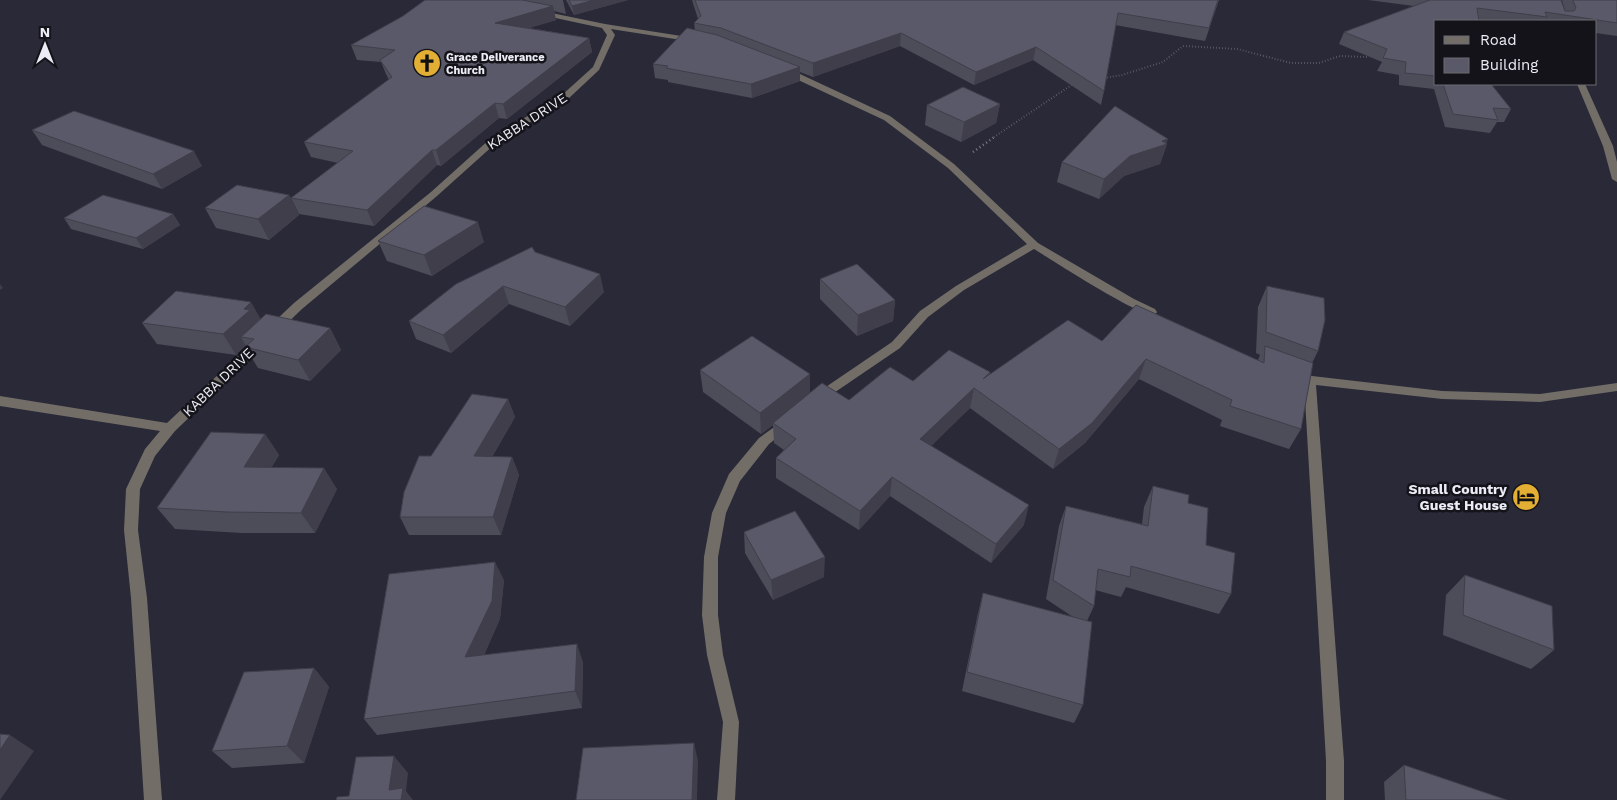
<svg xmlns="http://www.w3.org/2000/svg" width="1617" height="800" font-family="'Work Sans',sans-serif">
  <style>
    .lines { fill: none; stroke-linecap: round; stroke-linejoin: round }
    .path-far1 { stroke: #7d7c89; stroke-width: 2; stroke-dasharray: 0.5 2.5; stroke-linecap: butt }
    .path { stroke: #7d7c89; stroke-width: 2.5; stroke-dasharray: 1 3; stroke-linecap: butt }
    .minor { fill: #726e67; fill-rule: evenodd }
    .wall { fill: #4d4d5a }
    .shaded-wall { fill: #3f3e4a }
    .building { fill: #5a5969; stroke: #3f3e4a }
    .labels { text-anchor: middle; stroke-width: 5; stroke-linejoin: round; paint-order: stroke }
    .far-poi-label { font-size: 11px; font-weight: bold; fill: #ececf6; stroke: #131319; text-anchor: start }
    .street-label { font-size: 14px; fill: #ececf6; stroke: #131319 }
    .poi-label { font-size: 14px; font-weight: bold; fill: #ececf6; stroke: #131319; text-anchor: end }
  </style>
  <rect width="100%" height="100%" fill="#2a2938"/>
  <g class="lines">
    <path class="path-far1" d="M1104 78 1122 75 1163 62 1183 46 1237 49 1291 63H1319L1340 56 1367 57 1371 54
      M994 137 1073 84"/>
    <path class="path" d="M973 152 996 136"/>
    <path class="minor" d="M537 10 605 24 694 38 698 40 694 42 611 29 615 35 599 70 568 99 496 143 437 196 302 309 175 431 155 456 140 489 138 530 147 598 162 800H144L131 598 124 530 126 489 145 449 160 431 0 406V396L167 423 294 303 431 192 490 139 562 95 593 67 607 35 602 28 537 14Z
      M781 68H787L890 116 954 164 1038 243 1134 299 1155 309 1157 312 1155 315C1141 318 1052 260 1034 249L964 290 928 317 900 348 822 401H814L812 398 814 395 892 342 920 311 956 286 1027 244 948 168 884 120 781 72Z
      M1577 84H1585L1613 146 1617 162V182L1612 179 1603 146Z
      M1295 370 1312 376 1442 391 1540 394 1617 383V391L1540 402 1442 399 1316 385 1344 761V800H1326V761L1304 382 1291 377 1289 374 1291 371Z
      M787 418 792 420 793 423 792 426 769 444 740 481 726 513 718 557V615L723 655 739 722 735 800H717L723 722 707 655 702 615 704 557 712 513 729 474 759 438Z"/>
  </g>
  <path class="wall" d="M425 0H563L566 14 554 11 556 20 529 28 589 38 592 52 507 119 499 118 441 166 437 165 374 226 299 214 291 198 338 163 311 157 304 142 389 80 386 74 381 62 357 60 351 45 403 16Z
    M566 0H628L574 15Z
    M692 0H1219L1205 41 1115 25 1104 91 1101 105 1033 60 974 85 900 46 813 77 800 72V81L752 98 668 82V80L655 78 653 64 695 30 694 23 698 19Z
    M1368 0H1561L1565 11 1562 0H1617V36L1596 33V21H1436V84H1491L1511 109 1504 122H1497L1490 133 1445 127 1434 89 1399 85V75L1377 71 1382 62 1339 44 1344 32 1414 6Z
    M1000 104 996 123 961 142 925 125 927 105Z
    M32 130 202 166 162 189 42 145Z
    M1167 144 1160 164 1124 176 1099 199 1057 182 1062 162Z
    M289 195 299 215 269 240 216 228 205 208Z
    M173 214 180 225 143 249 71 229 64 218Z
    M378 241 484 242 432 276 387 261Z
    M535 252 604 292 570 326 509 304 451 353 416 339 409 321Z
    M820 279 895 300 893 321 857 336 820 299Z
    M1267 286 1318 351 1312 363 1301 429 1289 449 1220 426 1222 420 1139 379 1085 443 1053 469 970 408 931 446 1024 525 991 563 890 496 859 530 776 478V458L784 450 774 443 773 425 761 434 703 392 700 370 849 400 913 381 990 372V374L1102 341 1258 360 1260 355 1256 353 1258 307Z
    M261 319 330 328 341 350 310 381 258 368 245 347 246 346 236 355 157 344 142 323Z
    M508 399 515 417 492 457H512L519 475 501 535H409L400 517 431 456Z
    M265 434 279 455 271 468 337 489 315 533H242L175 529 157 508Z
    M1153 486 1188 503 1206 545 1231 594 1219 614 1126 587 1121 597 1095 590 1094 606 1087 621 1083 705 1074 723 962 691 978 613 983 593 1073 617 1046 599 1059 526 1066 506 1142 524 1144 507Z
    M744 532 824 577 773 600 745 553Z
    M1465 575 1554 650 1531 669 1443 635 1446 595Z
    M504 580 500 619 484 655 583 662 582 708 377 735 364 719Z
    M314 668 329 687 304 763 232 768 212 751Z
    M1404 765 1507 800H1385L1384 782Z"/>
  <path class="shaded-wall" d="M594 0H628L574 15 572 6Z
    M553 6 556 20 498 37 495 23Z
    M901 33 900 46 813 77V63Z
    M589 38 592 52 507 119 503 104Z
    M1036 47 1033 60 974 85 976 72Z
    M800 67V81L752 98 751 84Z
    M495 103 499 118 441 166 436 150Z
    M1000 104 996 123 961 142 964 122Z
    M1168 139 1160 164 1124 176 1099 199 1104 179 1130 156Z
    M432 150 437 165 374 226 367 210Z
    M194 151 202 166 162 189 153 174Z
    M289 195 299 215 269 240 258 219Z
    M173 214 180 225 143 249 136 238Z
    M478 222 484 242 432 276 424 255Z
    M600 274 604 292 570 326 565 307Z
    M0 284 3 288 0 290Z
    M503 286 509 304 451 353 443 335Z
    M895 300 893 321 857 336 858 315Z
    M251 302 263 323 241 337 246 346 236 355 223 334Z
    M330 328 341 350 310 381 298 360Z
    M1146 359 1139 379 1085 443 1053 469 1059 449Z
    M810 374V395L773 423V425L761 434 760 413Z
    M974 388 970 408 917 459 920 439Z
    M508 399 515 417 481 475 474 456Z
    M265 434 279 455 259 488 244 467Z
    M512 457 519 475 501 535 493 517Z
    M324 468 337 489 315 533 301 513Z
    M892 477 890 496 859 530 860 511Z
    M1029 505 1024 525 991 563 996 544Z
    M825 557 824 577 773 600 771 580Z
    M495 562 504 580 500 619 475 675 465 657Z
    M577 644 583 662 582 708 575 691Z
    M314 668 329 687 304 763 287 746Z
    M10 735 34 751 0 800V750Z
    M694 743 698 761 697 800H692Z
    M394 756 408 773 406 791 413 800H398L389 790Z"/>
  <path class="building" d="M425 0H522L553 6 495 23 589 38 503 104 495 103 436 150H432L367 210 291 198 353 151 304 142 392 77 380 60 395 50 351 45 403 16Z
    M569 0H594L572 6Z
    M695 0H1218L1209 28 1118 13 1104 91 1036 47 976 72 901 33 813 63 721 28 694 23 701 16Z
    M1430 0H1561L1565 11H1574L1576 8 1573 0H1617V23L1545 12 1547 17 1477 8 1479 21H1436V76L1405 73 1406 62 1383 58 1387 49 1344 32Z
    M687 28 717 35 800 67 751 84 666 68 668 66 653 64Z
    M1443 84H1491L1511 109 1493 108 1498 120 1453 114Z
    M963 87 1000 104 964 122 927 105Z
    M1115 106 1168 139 1162 141 1167 144 1130 156 1104 179 1062 162Z
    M74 111 194 151 153 174 32 130Z
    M237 185 289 195 258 219 205 208Z
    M103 195 173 214 136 238 64 218Z
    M424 206 478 222 424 255 378 241Z
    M532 247 535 252 600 274 565 307 503 286 443 335 409 321 456 284Z
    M857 264 895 300 858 315 820 279Z
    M1267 286 1324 298 1325 320 1318 351 1266 332Z
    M176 291 251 302 244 309 250 310 223 334 142 323Z
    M1136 305 1264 363 1265 346 1313 363 1301 429 1230 406 1232 400 1146 359 1092 423 1059 449 974 388 920 439 1029 505 996 544 892 477 860 511 776 458 796 439 773 423 822 383 849 400 890 367 913 381 949 350 990 372 983 379 1068 320 1102 341Z
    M266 314 330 328 298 360 245 347 254 339 241 337Z
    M752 336 810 374 760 413 700 370Z
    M472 394 508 399 474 456 512 457 493 517H400L404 492 419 456H431Z
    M211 432 265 434 244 467 324 468 301 513 227 512 157 508Z
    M1153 486 1189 495 1188 503 1208 508 1206 545 1235 553 1231 594 1131 566 1130 577 1098 569 1094 606 1053 580 1066 506 1148 526Z
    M795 511 825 557 771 580 744 532Z
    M495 562 492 601 465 657 577 644 575 691 364 719 389 574Z
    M1465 575 1552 606 1554 650 1463 615Z
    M983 593 1092 622 1083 705 967 672Z
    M314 668 287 746 212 751 244 672Z
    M0 734 10 735 0 750Z
    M694 743 692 800H576L583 748Z
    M394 756 389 790 403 788 401 800H336L337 797 349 796 356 757Z
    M1404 765 1507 800H1406Z"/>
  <defs>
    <g id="church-disc" transform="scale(1.4375)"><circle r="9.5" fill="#e2af34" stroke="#131319"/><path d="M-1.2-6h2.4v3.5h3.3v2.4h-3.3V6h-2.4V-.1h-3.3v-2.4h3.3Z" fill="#111"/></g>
    <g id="hotel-disc" transform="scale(1.4375)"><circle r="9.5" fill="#e2af34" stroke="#131319"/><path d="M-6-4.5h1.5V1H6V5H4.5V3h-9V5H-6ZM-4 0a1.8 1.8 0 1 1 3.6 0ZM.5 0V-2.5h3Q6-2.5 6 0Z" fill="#111"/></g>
  </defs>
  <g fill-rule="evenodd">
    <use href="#church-disc" x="427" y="63"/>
    <use href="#hotel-disc" x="1526" y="497"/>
  </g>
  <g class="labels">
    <g class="far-poi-label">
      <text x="446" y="61">Grace Deliverance<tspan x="446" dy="13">Church</tspan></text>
    </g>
    <g class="street-label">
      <text transform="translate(527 121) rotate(-33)" y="5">KABBA DRIVE</text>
      <text transform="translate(218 382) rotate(-44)" y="5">KABBA DRIVE</text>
    </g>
    <g class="poi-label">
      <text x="1507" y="494">Small Country<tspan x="1507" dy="16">Guest House</tspan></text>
    </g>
  </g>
  <rect x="1434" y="20" width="162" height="65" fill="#131319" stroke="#6a6a71"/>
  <rect x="1444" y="36" width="25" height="8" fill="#726e67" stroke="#6a6a71"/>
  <text x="1480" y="45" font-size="15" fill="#ececf6">Road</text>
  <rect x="1444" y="58" width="25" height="15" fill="#5a5969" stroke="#6a6a71"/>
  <text x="1480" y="70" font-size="15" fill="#ececf6">Building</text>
  <g transform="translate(45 45)" stroke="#131319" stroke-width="4" paint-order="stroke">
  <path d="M0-4L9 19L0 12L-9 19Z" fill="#ececf6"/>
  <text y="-8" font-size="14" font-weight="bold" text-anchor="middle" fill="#ececf6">N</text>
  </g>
</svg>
